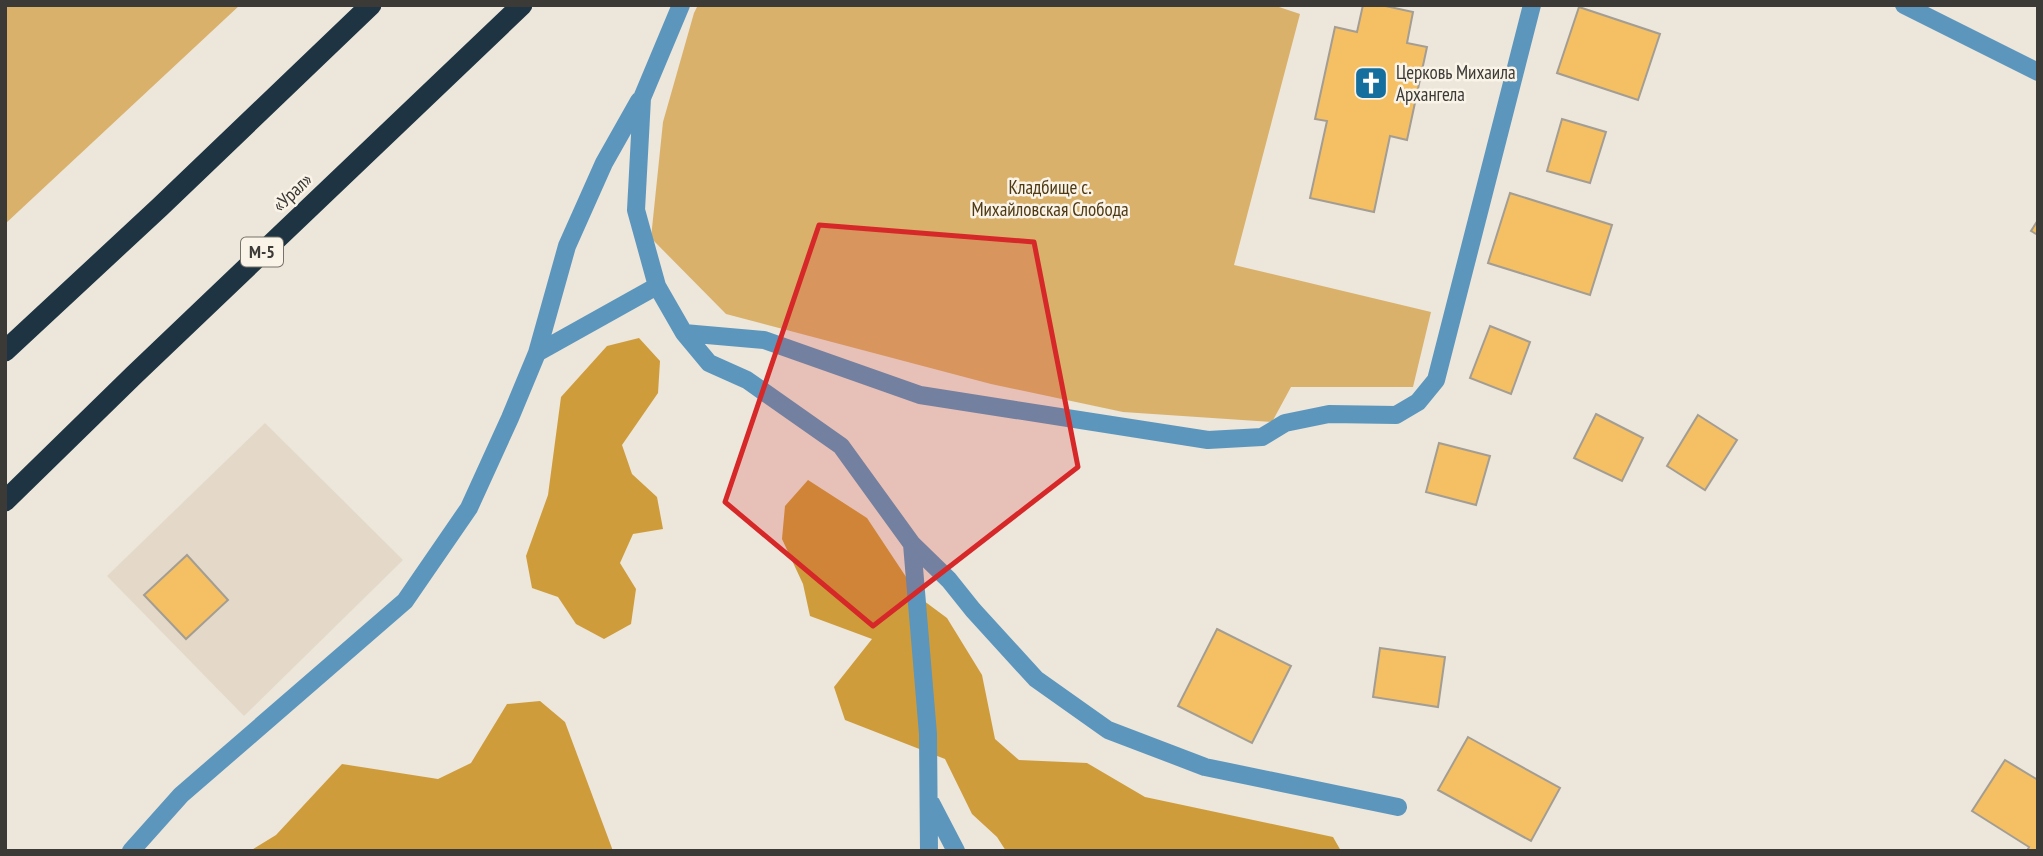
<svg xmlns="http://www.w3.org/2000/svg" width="2043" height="856" font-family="'PT Sans Narrow',sans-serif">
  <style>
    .built { fill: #e4d9c8 }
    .green { fill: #d9b16b }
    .forest { fill: #cf9c3c }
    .building { fill: #f4c063; stroke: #a39d93; stroke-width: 2 }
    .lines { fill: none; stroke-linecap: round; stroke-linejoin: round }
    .minor { stroke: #5c96bd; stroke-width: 18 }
    .highway { stroke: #1e3442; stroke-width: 21 }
    .marked { fill: #d62828; fill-opacity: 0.2; stroke: #d62828; stroke-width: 5; stroke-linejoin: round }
    .labels { text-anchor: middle; stroke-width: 5; stroke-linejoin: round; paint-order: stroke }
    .shield { fill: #f9f3e8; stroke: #75726b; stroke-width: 2 }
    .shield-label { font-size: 18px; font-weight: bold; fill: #3c3a36 }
    .poi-label { font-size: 19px; fill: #3c3a36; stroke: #f9f3e8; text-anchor: start }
    .park-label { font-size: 19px; fill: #4e3912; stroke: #f9f3e8 }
    .street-label { font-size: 19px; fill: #3c3a36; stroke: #f9f3e8 }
  </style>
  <rect width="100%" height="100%" fill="#ece6db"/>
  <path class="built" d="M265 423 403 560 244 716 107 576Z"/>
  <path class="green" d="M5 5H240L5 224Z
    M698 5H1273L1300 14 1234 265 1431 312 1413 387H1291L1272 422 1123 412 991 384 726 314 651 238 663 122 694 13Z"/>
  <path class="forest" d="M639 338 660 361 658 393 622 445 632 474 657 497 663 529 633 534 620 563 636 589 631 624 604 639 576 624 558 597 532 588 526 556 548 495 561 397 607 346Z
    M808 480 867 518 920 598 947 618 982 675 995 739 1019 760 1087 763 1145 797 1333 837 1341 851H1006L997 837 972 814 945 759 845 720 834 687 872 639 810 616 803 584 782 539 785 506Z
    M540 701 565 722 613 851H250L276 835 342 764 438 779 471 763 507 704Z"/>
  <path class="building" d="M1363 5H1381L1413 12 1407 43 1427 47 1407 140 1390 136 1374 212 1310 198 1327 121 1315 119 1335 27 1357 32Z
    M1579 7 1660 34 1638 100 1557 73Z
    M1562 119 1606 132 1590 183 1547 171Z
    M1510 193 1612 225 1590 295 1488 263Z
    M2038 220V235L2031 231Z
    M1490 326 1530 342 1511 394 1470 378Z
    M1596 414 1643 438 1622 481 1574 458Z
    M1698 415 1737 440 1705 490 1667 466Z
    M1439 443 1490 456 1476 505 1426 492Z
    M187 555 228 600 186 639 144 595Z
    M1217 629 1291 666 1252 743 1178 706Z
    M1380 648 1445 657 1438 707 1373 697Z
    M1468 737 1560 788 1531 841 1438 790Z
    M2005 760 2038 780V851H2027L2029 847 1972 811Z"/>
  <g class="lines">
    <path class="minor" d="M681 5 642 98 636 210 657 286 684 333 764 340 920 395 1208 440 1262 437 1285 423 1329 414 1396 415 1418 402 1436 380 1532 5
      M1904 5 2038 72
      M684 333 709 363 747 380 841 446 912 544 928 734 929 851
      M537 353 567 246 604 163 639 101
      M912 544 949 580 973 610 1036 679 1108 730 1205 767 1398 807
      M931 803 956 851
      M131 851 181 795 405 601 469 508 510 418 537 353 657 286"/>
    <path class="highway" d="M5 351 160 207 371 5
      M5 501 134 375 522 5"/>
  </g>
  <path class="marked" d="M819 225 1034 242 1078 467 873 626 725 502Z"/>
  <defs>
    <g id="church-square" transform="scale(1.75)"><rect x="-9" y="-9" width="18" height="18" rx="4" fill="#146e9e" stroke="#f9f3e8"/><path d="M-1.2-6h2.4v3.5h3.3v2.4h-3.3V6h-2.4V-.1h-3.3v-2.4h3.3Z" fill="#fff"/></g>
  </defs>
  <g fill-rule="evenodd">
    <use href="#church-square" x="1371" y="83"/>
  </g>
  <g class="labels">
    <rect class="shield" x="241" y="237.5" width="42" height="29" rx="5"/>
    <g class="shield-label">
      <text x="262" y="258">М-5</text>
    </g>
    <g class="poi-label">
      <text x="1396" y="79">Церковь Михаила<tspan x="1396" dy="22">Архангела</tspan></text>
    </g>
    <g class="park-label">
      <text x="1050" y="194">Кладбище с.<tspan x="1050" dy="22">Михайловская Слобода</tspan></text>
    </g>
    <g class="street-label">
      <text transform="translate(292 192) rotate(-44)" y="7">«Урал»</text>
    </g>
  </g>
  <rect width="2043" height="856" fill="none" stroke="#3c3a36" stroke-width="14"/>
</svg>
